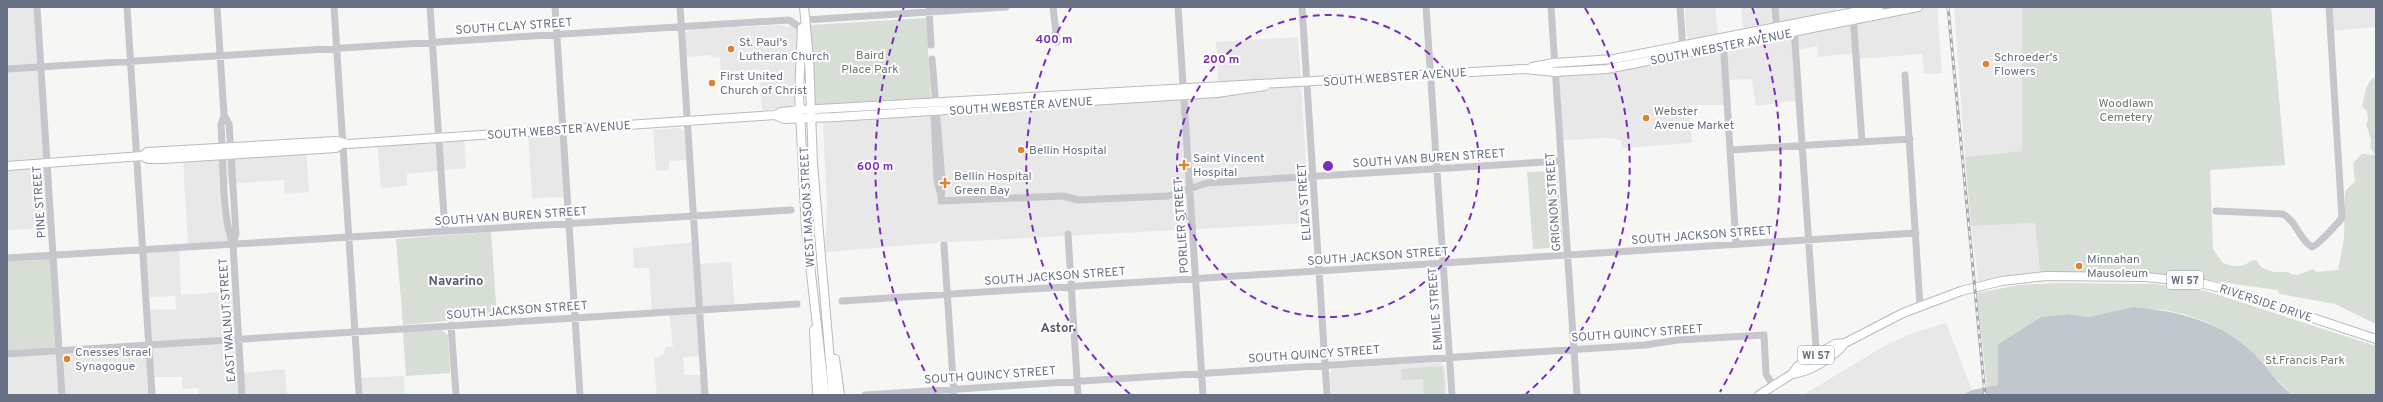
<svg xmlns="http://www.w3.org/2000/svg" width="2383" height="402" font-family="Overpass,sans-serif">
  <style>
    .built { fill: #e7e8e7 }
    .green { fill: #d7ded5 }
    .water { fill: #c2c7ce }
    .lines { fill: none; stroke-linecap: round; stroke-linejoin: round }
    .major-casing { stroke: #b8babf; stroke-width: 10 }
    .minor { stroke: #c5c7cc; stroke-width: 7 }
    .major { stroke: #fff; stroke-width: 8 }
    .rail-casing { stroke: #a6a9b0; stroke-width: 3 }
    .rail { stroke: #fff; stroke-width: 1.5; stroke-dasharray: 4.5; stroke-linecap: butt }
    .ring { fill: none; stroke: #7b2cbf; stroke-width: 2; stroke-dasharray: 7 5 }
    .poi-dot { fill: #dd822e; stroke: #fff; stroke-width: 1.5 }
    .labels { text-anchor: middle; stroke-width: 4; stroke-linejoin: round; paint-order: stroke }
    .shield { fill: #fff; stroke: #959ba9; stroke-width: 1 }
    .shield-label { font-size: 11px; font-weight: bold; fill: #677084 }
    .street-label { font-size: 12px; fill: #677084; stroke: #fff }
    .poi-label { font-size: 12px; fill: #677084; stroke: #fff; text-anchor: start }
    .park-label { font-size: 12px; fill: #667c67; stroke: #fff }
    .neighbourhood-label { font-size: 13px; font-weight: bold; fill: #555b6a; stroke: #fff }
    .centre { fill: #7b2cbf; stroke: #fff; stroke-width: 2 }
    .ring-label { font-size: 12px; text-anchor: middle; font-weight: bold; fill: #7b2cbf; stroke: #fff; stroke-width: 4; stroke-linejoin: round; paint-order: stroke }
  </style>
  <rect width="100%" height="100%" fill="#f6f7f4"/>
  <path class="built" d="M7 7H37L51 228 8 230Z
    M1685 7H1715L1718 35 1689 42 1686 31Z
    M1741 7H1836V12L1879 7H1937L1942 73 1924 74 1922 54 1857 59 1856 53 1818 57 1817 46 1797 50 1800 100 1756 106 1752 79 1726 80 1727 105H1689L1692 143 1622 148 1621 140 1608 138 1560 140 1554 63 1601 60 1744 33Z
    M1954 7H2022V151L1965 157Z
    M2329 7H2376V27L2330 31Z
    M780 25 788 27 793 26 799 32 794 84 795 102 791 107 762 110 759 70 721 72 720 57 711 58V55L686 57 685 33 689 30Z
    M1298 37 1310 223 933 243 825 252 827 206 823 123 1219 96 1216 42Z
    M680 128 684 131 686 160 669 161V170L656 171 653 130Z
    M563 130 567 197 532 198 528 132Z
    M464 136 466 168 407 174V186L381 188 377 142Z
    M306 149 309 192 285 194 284 180 225 184 233 244 188 247 183 158Z
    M2035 223 2040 273 1979 285 1971 226Z
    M695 242 697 264 731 262 735 307 699 309 702 356 683 357 684 375H704L705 395H657L654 359 663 355 666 347H673L669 312H652L649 268H634L633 248Z
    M179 247 181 295 236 291 241 371 246 373 285 369 287 395H199L198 388 182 389V377H151L152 395H7V354L149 344 147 310 176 309 175 296 146 297 143 250Z
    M1946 323 1972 390 1962 395H1803L1886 345 1910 334Z
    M1441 362 1445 367 1447 395H1331L1330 373 1333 369Z
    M404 376 405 395H359L358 378Z"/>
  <path class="green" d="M2022 7H2271L2285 165 2210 170 2213 249 2223 263C2229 265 2237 268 2244 265 2249 263 2250 260 2256 260L2262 268 2274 272H2288L2291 274 2298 275 2313 269 2317 272 2338 270 2344 239 2345 192 2355 181 2353 163 2362 154 2375 155 2370 147 2371 140 2366 124 2368 121 2367 111 2362 106C2365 96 2365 81 2376 77V324L2335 304 2280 294 2277 290 2164 274 2040 273 2035 223 1971 226 1965 157 2022 151Z
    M926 18 931 100 815 106 810 25Z
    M1557 171 1563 247 1533 249 1527 172Z
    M491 232 497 316 403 325 396 239Z
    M53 255 59 350 7 354V258Z
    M2059 283 2155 284 2206 291 2376 346V395H2293L2231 336 2207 322 2187 315 2164 310 2133 307 2088 317 2067 314 2041 317 1998 344V385L1987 388 1977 293 2019 285Z
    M442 330 448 335 450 373 406 376 403 332Z
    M1443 366 1445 395H1424L1423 379 1402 380 1401 369Z"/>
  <path class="water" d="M2133 307C2177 311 2217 320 2251 351 2266 365 2276 383 2293 395H1962L1972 390 1998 385V344L2041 317 2068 314 2088 317Z"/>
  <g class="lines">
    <g class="major-casing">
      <path id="major" d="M804 7 809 58 813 164 833 395
        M802 28 799 93 806 230 825 395
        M1532 67 1554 63 1614 59 1879 7
        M775 115 784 119 836 117 1217 93 1265 86
        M142 156 148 159H163L336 148 342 144
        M7 166 142 156 147 152 336 141 348 144 775 115 781 112 800 110 1524 69 1555 72 1607 69 1918 7
        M814 330 817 395
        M835 359 840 395
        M1792 374C1810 372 1834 357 1845 343L1903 313 1961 291 2002 281 2046 276 2145 277 2196 282 2229 290 2376 339
        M1759 395 1792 374 1798 366 1835 344 1845 343"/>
    </g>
    <path class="minor" d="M37 7 62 395
      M127 7 152 395
      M217 7 224 115 221 125C223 155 222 219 233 244
      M334 7 359 395
      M430 7 445 231
      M555 7 580 395
      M680 7 705 395
      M929 7 931 45
      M1053 7 1057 42
      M1178 7 1203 395
      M1302 7 1327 395
      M1426 7 1452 395
      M1551 7 1577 395
      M1680 7 1683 50
      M1775 7 1777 32
      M1853 14 1862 142
      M805 20 1006 7
      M1794 27 1816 348 1823 361
      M1723 38 1736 244
      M932 59 942 180 941 201 1063 196 1078 200 1168 196 1207 183 1561 161
      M7 69 789 20 798 26 802 34
      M1905 75 1920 306
      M934 114 937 180 941 196
      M224 115 229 124 236 234 233 244 242 395
      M1730 150 1910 139
      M2216 211 2283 214C2297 222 2299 239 2312 247 2317 246 2337 224 2342 218L2329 7
      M1068 234 1078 395
      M944 245 954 395
      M7 258 791 210
      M842 301 1916 233
      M451 325 456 395
      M7 354 797 304
      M865 395 1645 345 1678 340 1764 335 1766 374 1773 386"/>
    <use href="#major" class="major"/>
    <g class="rail-casing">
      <path id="rail" d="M1948 7 1985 395"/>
    </g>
    <use href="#rail" class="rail"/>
  </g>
  <g class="ring">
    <circle cx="1328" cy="166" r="151"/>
    <path d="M1130 394A302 302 0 0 1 1071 8M1585 8A302 302 0 0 1 1526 394"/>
    <path d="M936 392A453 453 0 0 1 904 7M1752 7A453 453 0 0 1 1720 392"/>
  </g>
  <g class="poi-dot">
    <circle cx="731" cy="49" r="4"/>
    <circle cx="1986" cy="64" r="4"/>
    <circle cx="712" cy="83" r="4"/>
    <circle cx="1646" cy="118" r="4"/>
    <circle cx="1021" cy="150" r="4"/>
    <path d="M1182 159h4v4h4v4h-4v4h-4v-4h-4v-4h4z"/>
    <path d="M943 177h4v4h4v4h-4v4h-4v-4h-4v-4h4z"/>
    <circle cx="2079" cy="266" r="4"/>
    <circle cx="67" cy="359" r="4"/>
  </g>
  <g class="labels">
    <g class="shield">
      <rect x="2167" y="271" width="36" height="18" rx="3"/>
      <rect x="1798" y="346" width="36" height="18" rx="3"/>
    </g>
    <g class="shield-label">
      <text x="2185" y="284">WI 57</text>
      <text x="1816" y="359">WI 57</text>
    </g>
    <g class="street-label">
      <text transform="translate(514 26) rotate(-4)" y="4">SOUTH CLAY STREET</text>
      <text transform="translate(1721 47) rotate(-11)" y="4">SOUTH WEBSTER AVENUE</text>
      <text transform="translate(1395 77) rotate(-4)" y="4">SOUTH WEBSTER AVENUE</text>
      <text transform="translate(1021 106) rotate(-4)" y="4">SOUTH WEBSTER AVENUE</text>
      <text transform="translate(559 130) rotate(-4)" y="4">SOUTH WEBSTER AVENUE</text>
      <text transform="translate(1429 158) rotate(-4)" y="4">SOUTH VAN BUREN STREET</text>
      <text transform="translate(39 202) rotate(-94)" y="4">PINE STREET</text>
      <text transform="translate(1304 202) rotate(-94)" y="4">ELIZA STREET</text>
      <text transform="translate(1553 202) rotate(-94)" y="4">GRIGNON STREET</text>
      <text transform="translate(807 207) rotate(-93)" y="4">WEST MASON STREET</text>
      <text transform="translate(511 216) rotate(-4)" y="4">SOUTH VAN BUREN STREET</text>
      <text transform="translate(1181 226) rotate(-94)" y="4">PORLIER STREET</text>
      <text transform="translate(1702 235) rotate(-4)" y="4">SOUTH JACKSON STREET</text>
      <text transform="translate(1378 256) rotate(-4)" y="4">SOUTH JACKSON STREET</text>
      <text transform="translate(1055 276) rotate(-4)" y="4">SOUTH JACKSON STREET</text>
      <text transform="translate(2266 303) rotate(18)" y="4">RIVERSIDE DRIVE</text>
      <text transform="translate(1435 309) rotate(-94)" y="4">EMILIE STREET</text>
      <text transform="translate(517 310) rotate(-4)" y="4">SOUTH JACKSON STREET</text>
      <text transform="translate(227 320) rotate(-94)" y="4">EAST WALNUT STREET</text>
      <text transform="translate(1637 333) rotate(-4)" y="4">SOUTH QUINCY STREET</text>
      <text transform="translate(1314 354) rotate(-4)" y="4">SOUTH QUINCY STREET</text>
      <text transform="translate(990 375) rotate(-4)" y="4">SOUTH QUINCY STREET</text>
    </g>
    <g class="poi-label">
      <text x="739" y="46">St. Paul's<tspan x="739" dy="14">Lutheran Church</tspan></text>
      <text x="1994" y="61">Schroeder's<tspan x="1994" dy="14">Flowers</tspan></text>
      <text x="720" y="80">First United<tspan x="720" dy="14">Church of Christ</tspan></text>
      <text x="1654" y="115">Webster<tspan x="1654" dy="14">Avenue Market</tspan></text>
      <text x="1029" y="154">Bellin Hospital</text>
      <text x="1193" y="162">Saint Vincent<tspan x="1193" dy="14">Hospital</tspan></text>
      <text x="954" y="180">Bellin Hospital<tspan x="954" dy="14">Green Bay</tspan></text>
      <text x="2087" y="263">Minnahan<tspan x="2087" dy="14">Mausoleum</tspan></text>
      <text x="75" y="356">Cnesses Israel<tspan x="75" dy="14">Synagogue</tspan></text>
    </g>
    <g class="park-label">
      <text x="870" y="59">Baird<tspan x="870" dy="14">Place Park</tspan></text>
      <text x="2126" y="107">Woodlawn<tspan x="2126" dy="14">Cemetery</tspan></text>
      <text x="2305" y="364">St.Francis Park</text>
    </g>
    <g class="neighbourhood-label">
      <text x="456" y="285">Navarino</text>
      <text x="1057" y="332">Astor</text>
    </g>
  </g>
  <circle cx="1328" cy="166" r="6" class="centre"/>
  <g class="ring-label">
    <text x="1054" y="43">400 m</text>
    <text x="1221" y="63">200 m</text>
    <text x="875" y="170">600 m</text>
  </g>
  <rect width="2383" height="402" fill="none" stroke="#677084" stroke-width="16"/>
</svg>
